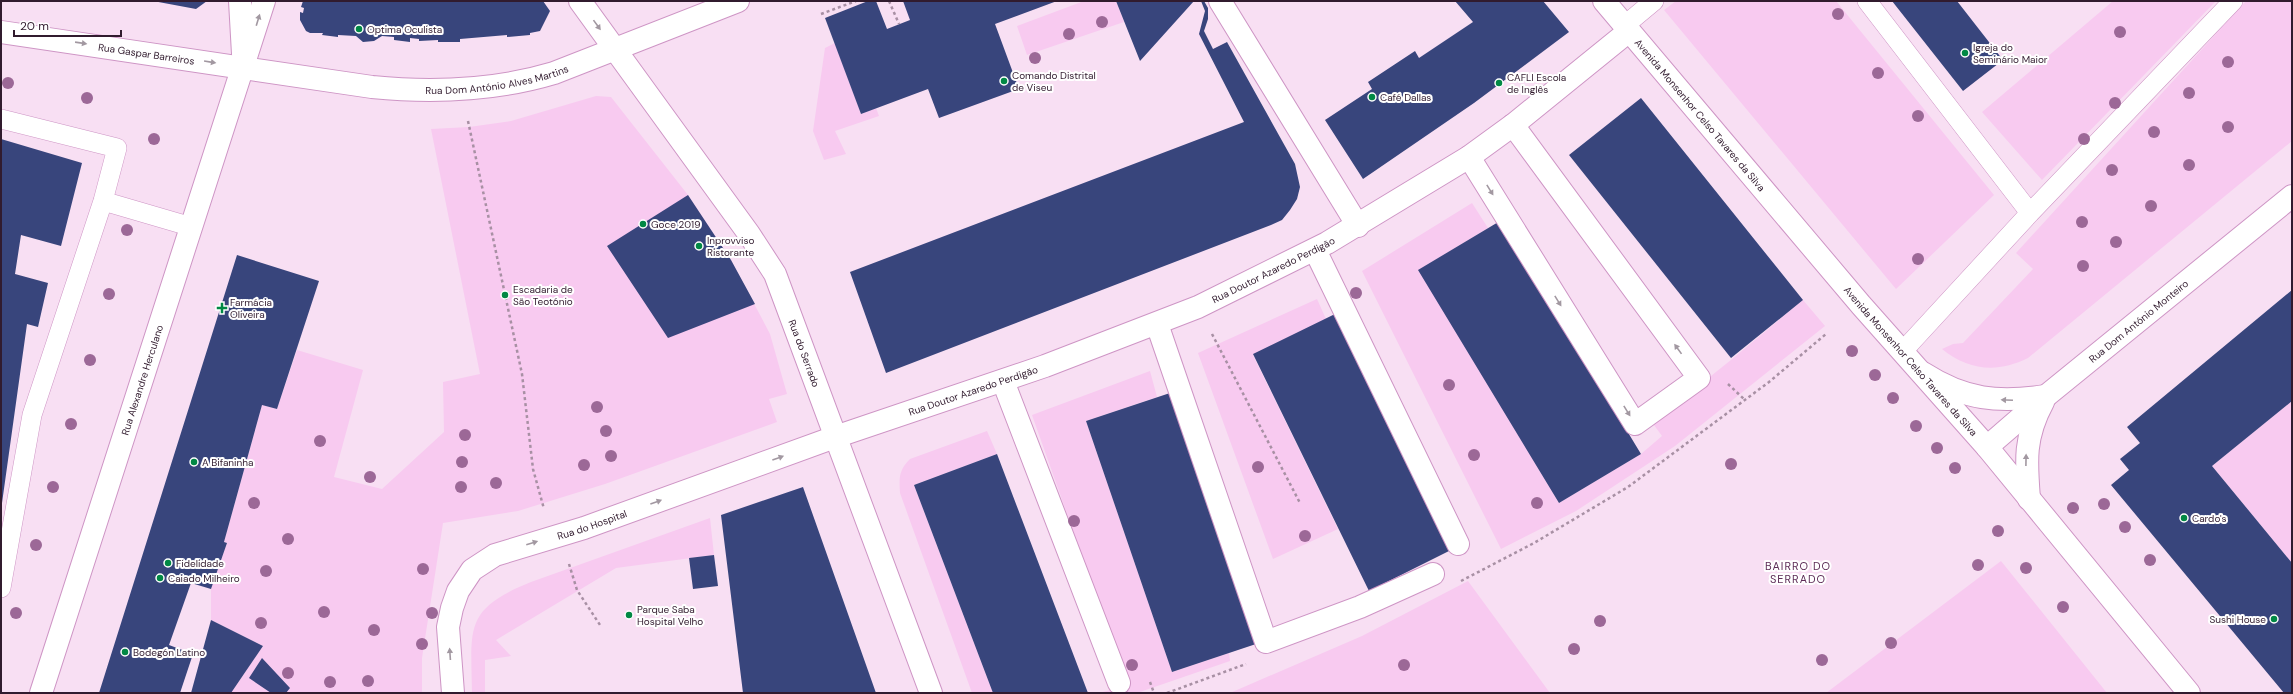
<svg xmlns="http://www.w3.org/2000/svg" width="2293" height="694" font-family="'DM Sans',sans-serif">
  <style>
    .green { fill: #f8caf0 }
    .building { fill: #38457c }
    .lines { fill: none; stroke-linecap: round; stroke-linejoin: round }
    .lane-casing { stroke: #ce95c5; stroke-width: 20 }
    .street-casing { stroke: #ce95c5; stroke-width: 24 }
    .secondary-casing { stroke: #ce95c5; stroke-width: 24 }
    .path { stroke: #a890a4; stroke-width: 2.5; stroke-dasharray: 3 3; stroke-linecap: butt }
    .lane { stroke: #fff; stroke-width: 19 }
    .street { stroke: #fff; stroke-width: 22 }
    .secondary { stroke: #fff; stroke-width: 22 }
    .tree { fill: #9c6897 }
    .oneway { fill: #a298a1 }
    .poi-dot { fill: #018844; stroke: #fff; stroke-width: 1.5 }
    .labels { text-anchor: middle; stroke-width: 4; stroke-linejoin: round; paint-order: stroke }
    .poi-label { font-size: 10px; fill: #311b2e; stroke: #fff; text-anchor: start }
    .street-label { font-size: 10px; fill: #311b2e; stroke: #fff }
    .neighbourhood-label { font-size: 11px; letter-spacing: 1px; fill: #5d2c57; stroke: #fff }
  </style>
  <rect width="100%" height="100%" fill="#f8dff3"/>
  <path class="green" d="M1084 1H1116L1124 22 1027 55 1017 26Z
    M1676 1H1836L1994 195 1896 289 1664 10Z
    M2113 1H2216L2042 180 1982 112Z
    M2246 1H2292V141L2028 358C1998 373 1969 371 1942 349L1953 344 1963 343 2033 269 2016 253Z
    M835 43 861 114 876 108 879 116 835 131 846 154 824 160 813 131 825 48Z
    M596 96 611 97 688 195 731 260 770 334 787 394 769 399 777 422 605 484 518 511 443 523 422 658V693H231L263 646 211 620V589L227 543 224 542 262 405 277 409 297 350 363 370 334 477 382 489 444 432 443 382 480 374 431 129 469 127 511 121Z
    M1472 203 1488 228 1419 270 1559 503 1641 454 1662 436 1651 421C1705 384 1753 341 1803 300L1825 326 1675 446 1576 511 1501 549 1362 271Z
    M1317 299 1326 319 1253 355 1338 529 1273 559 1198 353Z
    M1150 371 1157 397 1086 421 1172 672 1229 653 1230 661 1137 693H1099L1125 686 1100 607 1032 415Z
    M2292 401V563L2212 466Z
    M987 431 997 454 914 485 993 693H972L900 493C899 477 899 470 910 459Z
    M710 518 714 555 616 568 496 640 511 656 485 660V693H472C471 627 464 609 531 582Z
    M2001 561 2107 693H1826Z
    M1468 581 1550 693H1230L1362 636Z"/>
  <path class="building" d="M153 1H207L196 9Z
    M303 1H543L550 11 540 31 530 33V35L507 37V35L460 39V42H438V40L419 41V39L410 38V42L394 40V37L382 36 374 41 363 42 356 36 338 35V37L322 35 323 33H310L306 31 300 20V12L303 13 304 8 301 7Z
    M868 1H876L887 29 910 20 903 1H1057L995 24 1019 89 939 118 928 89 861 114 825 18Z
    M1116 1H1194L1140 61Z
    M1201 1H1204L1208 8V19L1204 31 1213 49 1227 42 1295 164 1300 187 1297 199 1290 210 1282 220 1271 225 886 373 850 272 1244 122 1199 34 1205 11Z
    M1455 1H1543L1569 32 1474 103 1363 179 1325 120 1372 89 1368 82 1415 51 1419 58 1473 22Z
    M1892 1H1957L2003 60 1963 91Z
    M1641 98 1803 300 1731 358 1569 155Z
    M1 139 82 163 61 246 21 235 15 274 48 283 38 327 27 324 2 503Z
    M688 195 731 260 755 304 668 338 607 246Z
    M1500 221 1641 454 1559 503 1418 270Z
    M237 255 319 281 277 409 262 405 224 542 227 543 211 589 191 583 169 645 193 654 180 693H99Z
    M2292 290V401L2212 466 2292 563V693H2284L2111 485 2129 470 2120 459 2140 443 2127 427Z
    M1335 314 1451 550 1369 591 1253 354Z
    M1170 393 1256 644 1172 672 1086 421Z
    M997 454 1088 693H993L914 485Z
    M803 487 876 693H743L721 515Z
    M714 555 718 586 693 589 689 558Z
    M211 620 263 646 231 693H191Z
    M262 658 290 688 286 693H271L249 678Z"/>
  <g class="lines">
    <g class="lane-casing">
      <path id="lane" d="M1867 1 2030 213 2233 1
        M1624 26 1654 1
        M1 119 117 148 103 201 32 415 1 588
        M103 201 192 227
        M1902 352 2030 213"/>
    </g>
    <g class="street-casing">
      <g id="street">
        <path d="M580 1 614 48"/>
        <path d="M1220 1 1358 226"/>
        <path d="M1469 157 1635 424 1699 378 1513 125"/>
        <path d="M1315 250 1458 544"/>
        <path d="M1157 324 1266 642 1360 607 1433 574"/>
        <path d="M1923 373C1965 400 1998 403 2046 396"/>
        <path d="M1003 381 1119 683"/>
        <path id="s1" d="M1987 447 2046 396 2292 196"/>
        <path d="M2029 499C2026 461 2024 437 2043 402"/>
        <path id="s2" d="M453 693 448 627 452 608 458 591 472 570 495 555 584 528 835 437 1045 366 1198 307 1327 243 1469 157 1513 125 1629 31"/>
      </g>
    </g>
    <g class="secondary-casing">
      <g id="secondary">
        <path d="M240 1 243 54"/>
        <path id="s3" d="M1604 1 1861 305 1987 447 2189 693"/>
        <path id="s4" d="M1 32 372 87C434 93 494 91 554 73L738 1"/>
        <path id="s5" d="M614 48 749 234 775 274 931 693"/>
        <path id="s6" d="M41 693 264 1"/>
      </g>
    </g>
    <path class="path" d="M889 1 899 24
      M821 14 856 1
      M468 121 522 374 533 469 544 509
      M1212 334 1300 503
      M1728 384 1745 400
      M569 564 577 590 600 625
      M1461 581 1534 543 1628 487 1769 382 1826 334
      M1150 682 1154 693
      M1167 693 1246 664"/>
    <use href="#lane" class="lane"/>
    <use href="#street" class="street"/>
    <use href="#secondary" class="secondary"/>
  </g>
  <g class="tree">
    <circle cx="1838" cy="14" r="6"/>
    <circle cx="1102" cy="22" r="6"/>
    <circle cx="2120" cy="32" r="6"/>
    <circle cx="1069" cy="34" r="6"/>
    <circle cx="1035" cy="58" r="6"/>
    <circle cx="2228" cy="62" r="6"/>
    <circle cx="1878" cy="73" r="6"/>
    <circle cx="8" cy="83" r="6"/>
    <circle cx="2189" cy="93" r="6"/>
    <circle cx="87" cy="98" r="6"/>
    <circle cx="2115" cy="103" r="6"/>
    <circle cx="1918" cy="116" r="6"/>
    <circle cx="2228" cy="127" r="6"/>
    <circle cx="2154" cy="132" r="6"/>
    <circle cx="154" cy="139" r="6"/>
    <circle cx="2084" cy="139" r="6"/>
    <circle cx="2189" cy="165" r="6"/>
    <circle cx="2112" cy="170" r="6"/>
    <circle cx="2151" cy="206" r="6"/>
    <circle cx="2082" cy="222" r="6"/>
    <circle cx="127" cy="230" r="6"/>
    <circle cx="2116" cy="242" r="6"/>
    <circle cx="1918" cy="259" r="6"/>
    <circle cx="2083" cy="266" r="6"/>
    <circle cx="1356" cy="293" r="6"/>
    <circle cx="109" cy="294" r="6"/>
    <circle cx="1852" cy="351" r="6"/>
    <circle cx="90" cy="360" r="6"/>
    <circle cx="1875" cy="375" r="6"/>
    <circle cx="1449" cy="385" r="6"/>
    <circle cx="1893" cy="398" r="6"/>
    <circle cx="597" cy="407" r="6"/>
    <circle cx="71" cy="424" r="6"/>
    <circle cx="1916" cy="426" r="6"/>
    <circle cx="606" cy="431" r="6"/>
    <circle cx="465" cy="435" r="6"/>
    <circle cx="320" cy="441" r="6"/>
    <circle cx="1937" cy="448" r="6"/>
    <circle cx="1474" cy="455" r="6"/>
    <circle cx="611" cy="456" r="6"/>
    <circle cx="462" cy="462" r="6"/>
    <circle cx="1731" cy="464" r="6"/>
    <circle cx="584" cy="465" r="6"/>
    <circle cx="1258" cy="467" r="6"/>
    <circle cx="1955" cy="468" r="6"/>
    <circle cx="370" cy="477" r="6"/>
    <circle cx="496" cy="483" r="6"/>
    <circle cx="53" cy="487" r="6"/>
    <circle cx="461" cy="487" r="6"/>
    <circle cx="254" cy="503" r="6"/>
    <circle cx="1537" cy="503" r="6"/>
    <circle cx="2104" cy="504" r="6"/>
    <circle cx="2073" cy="508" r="6"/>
    <circle cx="1074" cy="521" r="6"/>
    <circle cx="2125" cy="527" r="6"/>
    <circle cx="1998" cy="531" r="6"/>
    <circle cx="1305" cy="536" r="6"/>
    <circle cx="288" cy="539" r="6"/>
    <circle cx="36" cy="545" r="6"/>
    <circle cx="2150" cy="560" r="6"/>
    <circle cx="1978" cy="565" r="6"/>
    <circle cx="2026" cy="568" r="6"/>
    <circle cx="423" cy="569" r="6"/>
    <circle cx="266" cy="571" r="6"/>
    <circle cx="2063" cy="607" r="6"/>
    <circle cx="324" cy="612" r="6"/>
    <circle cx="16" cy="613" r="6"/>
    <circle cx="432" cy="613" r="6"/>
    <circle cx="1600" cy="621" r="6"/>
    <circle cx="261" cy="623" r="6"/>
    <circle cx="374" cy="630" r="6"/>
    <circle cx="1891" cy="643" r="6"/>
    <circle cx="422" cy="644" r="6"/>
    <circle cx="1574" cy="649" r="6"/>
    <circle cx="1822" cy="660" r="6"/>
    <circle cx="1132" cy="665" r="6"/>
    <circle cx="1404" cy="665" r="6"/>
    <circle cx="288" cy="673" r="6"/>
    <circle cx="368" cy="681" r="6"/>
    <circle cx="330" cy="682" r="6"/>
  </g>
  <defs><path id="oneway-solid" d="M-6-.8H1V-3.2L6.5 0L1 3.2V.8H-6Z"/></defs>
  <g class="oneway">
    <use href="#oneway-solid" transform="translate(258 20) rotate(-73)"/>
    <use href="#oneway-solid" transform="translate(597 25) rotate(54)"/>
    <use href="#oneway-solid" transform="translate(81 43) rotate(8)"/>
    <use href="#oneway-solid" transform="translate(210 62) rotate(9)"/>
    <use href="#oneway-solid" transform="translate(1490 190) rotate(58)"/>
    <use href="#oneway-solid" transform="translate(1558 301) rotate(58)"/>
    <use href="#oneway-solid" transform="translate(1678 349) rotate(-126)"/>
    <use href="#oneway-solid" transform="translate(2007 400) rotate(-177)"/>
    <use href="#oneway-solid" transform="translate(1627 411) rotate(58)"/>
    <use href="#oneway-solid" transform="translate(778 458) rotate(-20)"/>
    <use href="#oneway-solid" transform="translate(2026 460) rotate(-89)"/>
    <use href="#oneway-solid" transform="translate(656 502) rotate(-20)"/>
    <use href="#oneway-solid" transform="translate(532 543) rotate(-17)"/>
    <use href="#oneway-solid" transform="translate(450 654) rotate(-94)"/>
  </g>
  <g class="poi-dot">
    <circle cx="359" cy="29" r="4"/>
    <circle cx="1965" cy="53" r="4"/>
    <circle cx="1004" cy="81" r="4"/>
    <circle cx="1499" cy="83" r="4"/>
    <circle cx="1372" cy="97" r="4"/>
    <circle cx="643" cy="224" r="4"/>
    <circle cx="699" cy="246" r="4"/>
    <circle cx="505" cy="295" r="4"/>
    <path d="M220 302h4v4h4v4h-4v4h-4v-4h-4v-4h4z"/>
    <circle cx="194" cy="462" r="4"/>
    <circle cx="2184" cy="518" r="4"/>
    <circle cx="168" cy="563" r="4"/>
    <circle cx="160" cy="578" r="4"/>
    <circle cx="629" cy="615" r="4"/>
    <circle cx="2274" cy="619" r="4"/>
    <circle cx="125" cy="652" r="4"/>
  </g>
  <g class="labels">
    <g class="poi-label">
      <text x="367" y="33">Optima Oculista</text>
      <text x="1973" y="51">Igreja do<tspan x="1973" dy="12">Seminário Maior</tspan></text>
      <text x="1012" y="79">Comando Distrital<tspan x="1012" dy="12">de Viseu</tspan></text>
      <text x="1507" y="81">CAFLI Escola<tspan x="1507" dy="12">de Inglês</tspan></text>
      <text x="1380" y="101">Café Dallas</text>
      <text x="651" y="228">Goce 2019</text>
      <text x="707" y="244">Inprovviso<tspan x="707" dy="12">Ristorante</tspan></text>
      <text x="513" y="293">Escadaria de<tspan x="513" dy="12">São Teotónio</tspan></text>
      <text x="230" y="306">Farmácia<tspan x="230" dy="12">Oliveira</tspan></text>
      <text x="202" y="466">A Bifaninha</text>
      <text x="2192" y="522">Cardo's</text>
      <text x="176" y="567">Fidelidade</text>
      <text x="168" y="582">Caiado Milheiro</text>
      <text x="637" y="613">Parque Saba<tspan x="637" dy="12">Hospital Velho</tspan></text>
      <text x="2266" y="623" text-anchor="end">Sushi House</text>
      <text x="133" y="656">Bodegón Latino</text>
    </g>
    <g class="street-label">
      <text dy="4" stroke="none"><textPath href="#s4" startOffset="147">Rua Gaspar Barreiros</textPath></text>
      <text dy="4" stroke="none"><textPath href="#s4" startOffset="501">Rua Dom António Alves Martins</textPath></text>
      <text dy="4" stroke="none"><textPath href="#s3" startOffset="149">Avenida Monsenhor Celso Tavares da Silva</textPath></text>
      <text dy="4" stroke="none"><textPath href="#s2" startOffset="986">Rua Doutor Azaredo Perdigão</textPath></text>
      <text dy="4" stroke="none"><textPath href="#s1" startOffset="197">Rua Dom António Monteiro</textPath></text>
      <text dy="4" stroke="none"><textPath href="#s5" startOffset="362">Rua do Serrado</textPath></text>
      <text dy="4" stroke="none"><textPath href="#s3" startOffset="473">Avenida Monsenhor Celso Tavares da Silva</textPath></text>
      <text dy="4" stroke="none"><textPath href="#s6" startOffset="329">Rua Alexandre Herculano</textPath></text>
      <text dy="4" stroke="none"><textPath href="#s2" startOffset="662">Rua Doutor Azaredo Perdigão</textPath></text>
      <text dy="4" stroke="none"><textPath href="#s2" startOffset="258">Rua do Hospital</textPath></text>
    </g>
    <g class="neighbourhood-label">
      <text x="1798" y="570">BAIRRO DO<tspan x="1798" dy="13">SERRADO</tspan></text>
    </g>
  </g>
  <rect width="2293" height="694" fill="none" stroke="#311b2e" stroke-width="4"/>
  <path d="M14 30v6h107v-6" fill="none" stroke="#311b2e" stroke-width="2"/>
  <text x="20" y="30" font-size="12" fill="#311b2e" stroke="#ffffff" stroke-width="3" paint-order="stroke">20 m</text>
</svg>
